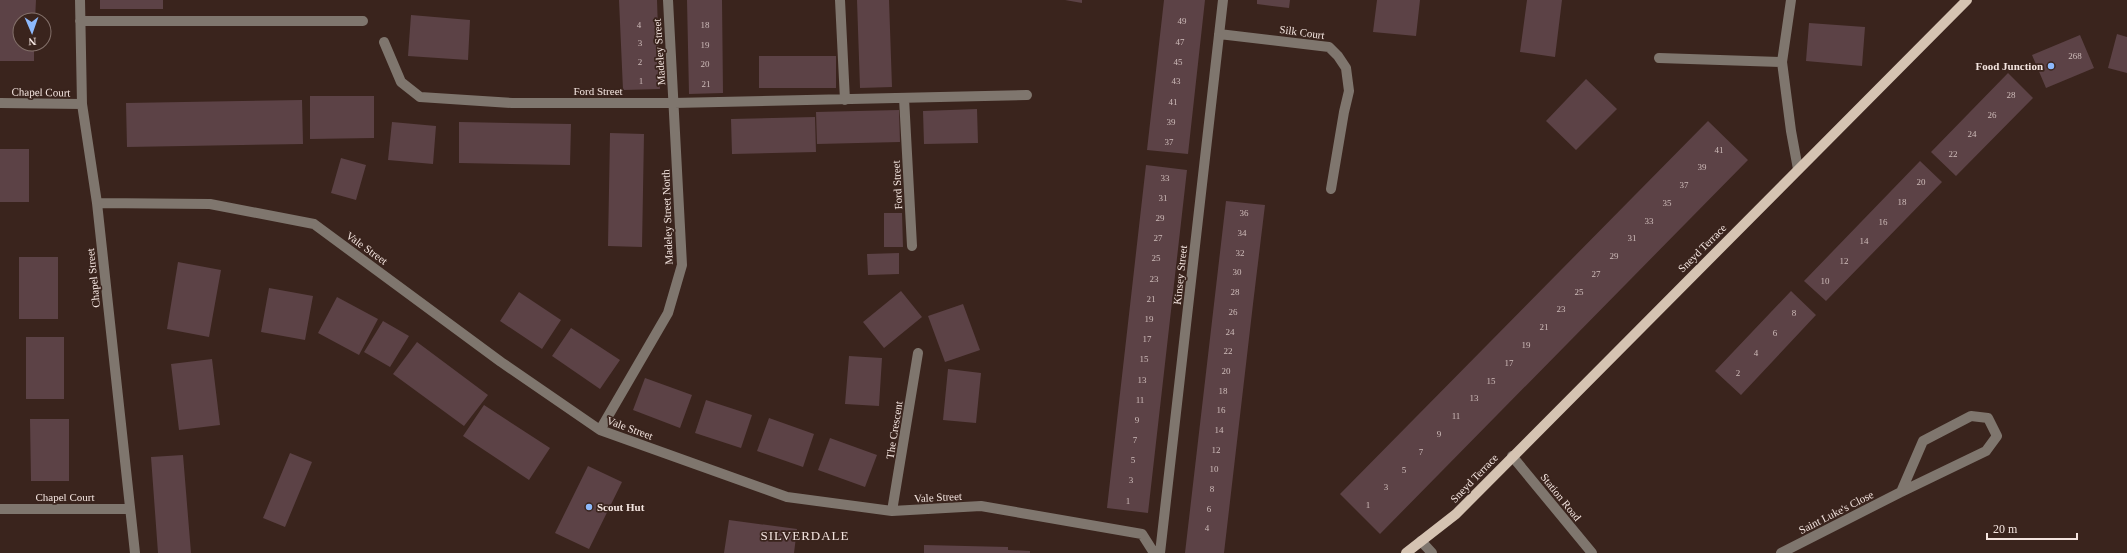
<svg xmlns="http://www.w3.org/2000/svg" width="2127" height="553" font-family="'Times New Roman',serif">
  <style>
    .building { fill: #5c4246 }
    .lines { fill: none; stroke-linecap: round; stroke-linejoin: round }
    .minor { stroke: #7f766e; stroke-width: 10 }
    .major { stroke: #d5c3b2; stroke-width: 10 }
    .poi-dot { fill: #8db9fc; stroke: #3a241d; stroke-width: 1.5 }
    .labels { text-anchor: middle; stroke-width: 3.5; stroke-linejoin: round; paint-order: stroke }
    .number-label { font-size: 9px; fill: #cebcba }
    .street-label { font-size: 11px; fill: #f4e5e0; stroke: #3a241d }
    .poi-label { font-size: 11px; font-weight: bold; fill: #f4e5e0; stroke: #3a241d; text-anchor: end }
    .quarter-label { font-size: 13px; letter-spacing: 1px; fill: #f4e5e0; stroke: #3a241d }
  </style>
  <rect width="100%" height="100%" fill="#3a241d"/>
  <path class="building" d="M0 0H36L35 20H20V44H34V61H0Z
    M100 0H163V9H100Z
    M619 0H657L660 89 623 90Z
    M687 0H722L723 93 689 94Z
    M857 0H889L892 87 860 88Z
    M1065 0H1082V3Z
    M1164 0H1205L1188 154 1147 150Z
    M1257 0H1290L1289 8 1257 4Z
    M1377 0H1420L1416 36 1373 32Z
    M1527 0H1562L1555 57 1520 52Z
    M411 15 470 20 468 60 408 56Z
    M1809 23 1865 27 1862 66 1806 61Z
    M2117 34 2127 37V73L2108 68Z
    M2080 35 2094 68 2046 88 2032 55Z
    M759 56H836V88H759Z
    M2008 73 2033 98 1956 176 1931 152Z
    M1586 79 1617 109 1576 150 1546 121Z
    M310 96H374V138L310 139Z
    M302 100 303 144 127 147 126 103Z
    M977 109 978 143 924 144 923 111Z
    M899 110 900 142 817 144 816 112Z
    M815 117 816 152 732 154 731 119Z
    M1708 121 1748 160 1380 534 1340 494Z
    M392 122 436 126 433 164 388 160Z
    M459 122 571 124 570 165 459 163Z
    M610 133 644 134 642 247 608 246Z
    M0 149H29V202H0Z
    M341 158 366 165 356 200 331 193Z
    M1920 161 1942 182 1826 301 1804 281Z
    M1146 165 1187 170 1148 513 1107 508Z
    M1226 201 1265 205 1253 304 1224 553H1185Z
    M884 213H902L903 247H884Z
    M899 253V274L868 275 867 254Z
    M19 257H58V319H19Z
    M178 262 221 270 209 337 167 329Z
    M269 288 313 296 305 340 261 332Z
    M901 291 922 317 884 348 863 322Z
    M1791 291 1816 315 1741 395 1715 371Z
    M519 292 561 320 542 349 500 321Z
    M337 297 378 319 359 355 318 333Z
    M963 304 980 350 945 362 928 316Z
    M383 321 409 336 390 367 364 352Z
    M571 328 620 360 600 389 552 356Z
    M26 337H64V399H26Z
    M417 342 488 395 464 426 393 374Z
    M849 356 882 358 879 406 845 404Z
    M212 359 220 425 179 430 171 364Z
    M948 369 981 373 976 423 943 420Z
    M645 378 692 395 680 428 633 410Z
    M706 400 752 415 741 448 695 433Z
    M484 405 550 448 529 480 463 436Z
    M769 418 814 434 803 467 757 451Z
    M30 419H69V481H31Z
    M830 438 877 455 865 487 818 470Z
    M290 453 312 462 285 527 263 518Z
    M183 455 191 553H158L151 457Z
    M588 466 622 482 589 549 555 533Z
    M729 520 797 529 794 553H724Z
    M924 545 1008 547V550L1030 551V553H924Z"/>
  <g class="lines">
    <path class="minor" d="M80 0 82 104 97 203 135 553
      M840 0 845 100
      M1791 0 1782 62 1791 131 1798 169
      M80 21H363
      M1219 34 1329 47 1338 56 1346 68 1349 91 1344 112 1331 189
      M384 42 401 82 420 97 512 103H674L1027 95
      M1659 58 1782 62
      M904 98 912 246
      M0 103 82 104
      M97 203 210 204 314 224 501 362 600 430 787 497 892 511 981 506 1142 534 1154 553
      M600 430 668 313 682 265 668 0
      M1512 456 1592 553
      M0 509H130
      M892 511 918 353
      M1421 541 1432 553
      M1160 553 1223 0
      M1781 553 1901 492 1986 451 1997 436 1988 418 1971 416 1923 441 1901 492"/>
    <path class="major" d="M1406 553 1456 514 1967 0"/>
  </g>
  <g class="poi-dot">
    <circle cx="2051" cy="66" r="4"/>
    <circle cx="589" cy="507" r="4"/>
  </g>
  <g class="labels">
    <g class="number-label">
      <text x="1182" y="24">49</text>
      <text x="639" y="28">4</text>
      <text x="705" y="28">18</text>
      <text x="1180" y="45">47</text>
      <text x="640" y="46">3</text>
      <text x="705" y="48">19</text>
      <text x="2075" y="59">268</text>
      <text x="640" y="65">2</text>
      <text x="1178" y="65">45</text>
      <text x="705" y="67">20</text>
      <text x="641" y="84">1</text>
      <text x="1176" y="84">43</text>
      <text x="706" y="87">21</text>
      <text x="2011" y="98">28</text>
      <text x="1173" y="105">41</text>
      <text x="1992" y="118">26</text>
      <text x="1171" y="125">39</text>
      <text x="1972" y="137">24</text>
      <text x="1169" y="145">37</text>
      <text x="1719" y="153">41</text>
      <text x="1953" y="157">22</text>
      <text x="1702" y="170">39</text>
      <text x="1165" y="181">33</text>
      <text x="1921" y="185">20</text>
      <text x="1684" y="188">37</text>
      <text x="1163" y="201">31</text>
      <text x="1902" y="205">18</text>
      <text x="1667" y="206">35</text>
      <text x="1244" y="216">36</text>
      <text x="1160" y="221">29</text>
      <text x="1649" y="224">33</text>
      <text x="1883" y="225">16</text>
      <text x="1242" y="236">34</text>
      <text x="1158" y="241">27</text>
      <text x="1632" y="241">31</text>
      <text x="1864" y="244">14</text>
      <text x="1240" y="256">32</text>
      <text x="1614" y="259">29</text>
      <text x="1156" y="261">25</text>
      <text x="1844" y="264">12</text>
      <text x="1237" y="275">30</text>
      <text x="1596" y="277">27</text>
      <text x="1154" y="282">23</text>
      <text x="1825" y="284">10</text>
      <text x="1235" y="295">28</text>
      <text x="1579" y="295">25</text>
      <text x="1151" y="302">21</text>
      <text x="1561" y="312">23</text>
      <text x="1233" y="315">26</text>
      <text x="1794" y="316">8</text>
      <text x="1149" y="322">19</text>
      <text x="1544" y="330">21</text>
      <text x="1230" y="335">24</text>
      <text x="1775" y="336">6</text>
      <text x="1147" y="342">17</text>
      <text x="1526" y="348">19</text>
      <text x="1228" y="354">22</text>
      <text x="1756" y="356">4</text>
      <text x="1144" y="362">15</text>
      <text x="1509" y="366">17</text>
      <text x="1226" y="374">20</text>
      <text x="1738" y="376">2</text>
      <text x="1142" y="383">13</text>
      <text x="1491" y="384">15</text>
      <text x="1223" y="394">18</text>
      <text x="1474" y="401">13</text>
      <text x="1140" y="403">11</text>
      <text x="1221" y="413">16</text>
      <text x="1456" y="419">11</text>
      <text x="1137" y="423">9</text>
      <text x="1219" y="433">14</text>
      <text x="1439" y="437">9</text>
      <text x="1135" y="443">7</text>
      <text x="1216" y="453">12</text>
      <text x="1421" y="455">7</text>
      <text x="1133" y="463">5</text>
      <text x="1214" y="472">10</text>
      <text x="1404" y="473">5</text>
      <text x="1131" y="483">3</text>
      <text x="1386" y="490">3</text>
      <text x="1212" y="492">8</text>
      <text x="1128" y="504">1</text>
      <text x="1368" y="508">1</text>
      <text x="1209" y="512">6</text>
      <text x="1207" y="531">4</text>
    </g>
    <g class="street-label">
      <text transform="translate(1302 32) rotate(8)" y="4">Silk Court</text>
      <text transform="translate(659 52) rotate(-94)" y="4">Madeley Street</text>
      <text x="598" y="95">Ford Street</text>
      <text transform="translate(41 92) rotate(1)" y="4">Chapel Court</text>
      <text transform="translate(897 185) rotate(-93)" y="4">Ford Street</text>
      <text transform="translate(667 217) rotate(-92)" y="4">Madeley Street North</text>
      <text transform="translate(367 248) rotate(36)" y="4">Vale Street</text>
      <text transform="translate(1702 248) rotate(-45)" y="4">Sneyd Terrace</text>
      <text transform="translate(1180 275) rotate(-84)" y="4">Kinsey Street</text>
      <text transform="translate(93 278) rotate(-96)" y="4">Chapel Street</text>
      <text transform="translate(630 428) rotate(20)" y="4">Vale Street</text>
      <text transform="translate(894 430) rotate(-81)" y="4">The Crescent</text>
      <text transform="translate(1474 478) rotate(-46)" y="4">Sneyd Terrace</text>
      <text x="65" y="501">Chapel Court</text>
      <text transform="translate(938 497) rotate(-3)" y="4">Vale Street</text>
      <text transform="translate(1561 497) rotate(51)" y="4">Station Road</text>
      <text transform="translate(1836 512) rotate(-27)" y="4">Saint Luke's Close</text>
    </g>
    <g class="poi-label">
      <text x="2043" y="70">Food Junction</text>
      <text x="597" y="511" text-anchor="start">Scout Hut</text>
    </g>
    <g class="quarter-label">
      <text x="805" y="540">SILVERDALE</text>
    </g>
  </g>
  <g transform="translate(32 32) rotate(178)"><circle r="19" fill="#3a241d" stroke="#84716b"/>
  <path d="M0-3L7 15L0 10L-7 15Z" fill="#8db9fc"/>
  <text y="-6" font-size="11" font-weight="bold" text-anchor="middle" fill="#f4e5e0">N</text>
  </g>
  <path d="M1987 533v6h90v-6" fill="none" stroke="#f4e5e0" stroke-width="2"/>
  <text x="1993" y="533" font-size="12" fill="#f4e5e0" stroke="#3a241d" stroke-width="3" paint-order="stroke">20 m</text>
</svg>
